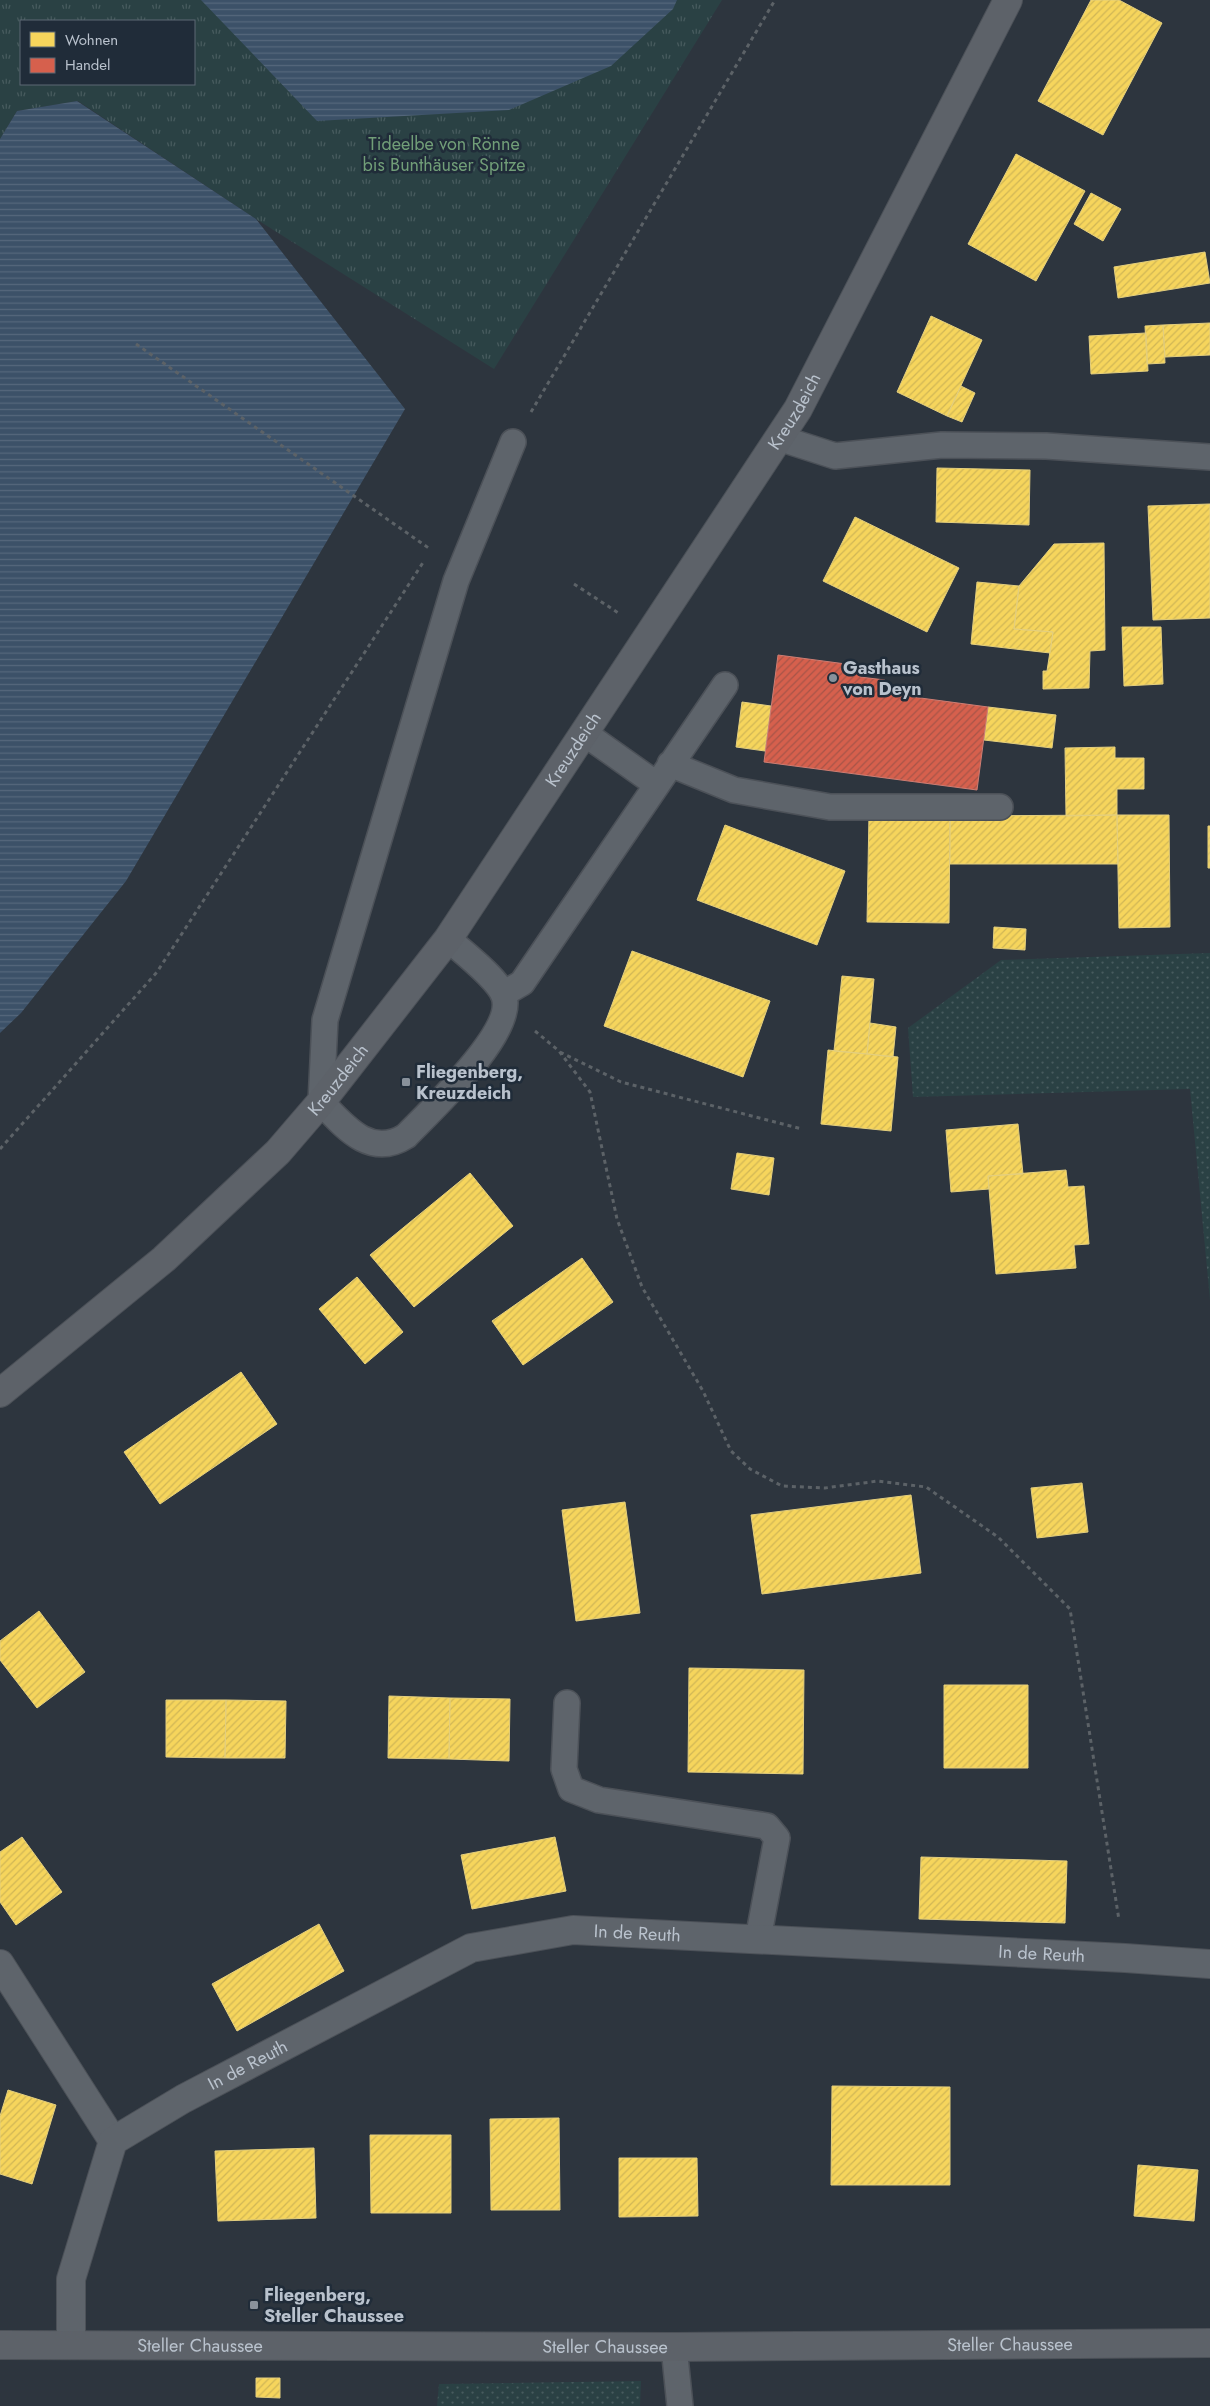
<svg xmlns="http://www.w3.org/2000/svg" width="1210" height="2406" font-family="Jost,sans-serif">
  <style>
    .grass { fill: url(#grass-dots) }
    .park { fill: url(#park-tufts); fill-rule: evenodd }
    .water { fill: url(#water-rules) }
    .homes { fill: url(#homes-hatch); stroke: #e4cf7e }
    .shops { fill: url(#shops-hatch); stroke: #cd7d73 }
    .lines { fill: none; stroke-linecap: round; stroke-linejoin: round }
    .lane-casing { stroke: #4c5158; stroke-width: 28 }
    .street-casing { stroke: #4c5158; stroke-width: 30 }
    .secondary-casing { stroke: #4c5158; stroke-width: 30 }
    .path { stroke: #5c6267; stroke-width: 3; stroke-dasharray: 4 4; stroke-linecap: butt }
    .lane { stroke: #5e646b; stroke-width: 25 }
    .street { stroke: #5e646b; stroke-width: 28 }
    .secondary { stroke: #5d6269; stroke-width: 28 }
    .poi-dot { fill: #88919b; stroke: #202c39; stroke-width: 2 }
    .labels { text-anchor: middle; stroke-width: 5; stroke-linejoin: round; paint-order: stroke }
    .park-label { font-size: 18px; fill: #719e78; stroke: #202c39 }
    .street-label { font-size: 18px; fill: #b9c2cd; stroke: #202c39 }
    .poi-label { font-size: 18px; font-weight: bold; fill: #b9c2cd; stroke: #202c39; text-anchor: start }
  </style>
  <defs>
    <pattern id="grass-dots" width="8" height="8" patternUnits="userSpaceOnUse" patternTransform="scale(1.25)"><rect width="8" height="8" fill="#2a4144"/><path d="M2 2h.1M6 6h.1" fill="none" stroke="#475b5e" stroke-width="1.8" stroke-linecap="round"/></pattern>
    <pattern id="park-tufts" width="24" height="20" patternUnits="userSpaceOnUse" patternTransform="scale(1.25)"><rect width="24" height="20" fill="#2a4144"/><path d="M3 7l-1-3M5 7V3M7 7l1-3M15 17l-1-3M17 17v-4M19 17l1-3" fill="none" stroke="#475b5e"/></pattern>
    <pattern id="water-rules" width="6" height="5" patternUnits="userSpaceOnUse" patternTransform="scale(1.25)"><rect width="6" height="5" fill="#3c5168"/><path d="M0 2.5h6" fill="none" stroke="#56687c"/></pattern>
    <pattern id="homes-hatch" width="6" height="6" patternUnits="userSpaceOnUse" patternTransform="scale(1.25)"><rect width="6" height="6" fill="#f6d55c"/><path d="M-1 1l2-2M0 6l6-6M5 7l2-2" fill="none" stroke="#d0b656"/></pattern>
    <pattern id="shops-hatch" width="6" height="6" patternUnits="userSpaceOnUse" patternTransform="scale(1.25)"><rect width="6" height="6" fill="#d6604d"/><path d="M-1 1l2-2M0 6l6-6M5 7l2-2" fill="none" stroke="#a75548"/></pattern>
  </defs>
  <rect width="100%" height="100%" fill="#2d353e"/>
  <path class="grass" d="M1210 953V1300L1190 1089 913 1097 908 1028 1001 960Z
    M641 2381 640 2406H437L439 2384Z"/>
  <path class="park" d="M0 0H722L494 369 256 219 78 101 17 111 0 139ZM21 21H194V84H21Z"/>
  <path class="water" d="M201 0H677L673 9 611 66 509 110 317 121Z
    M77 101 256 219 405 409 126 881 21 1013 0 1033V139L17 111Z"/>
  <path class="homes" d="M1091 0H1119L1162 23 1103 135 1038 101Z
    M1016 154 1085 191 1036 281 968 244Z
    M1091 193 1121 209 1103 241 1074 224Z
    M1205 252 1210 283 1118 298 1114 267Z
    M931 316 982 340 947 416 897 392Z
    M1210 323V355L1165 357 1163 325Z
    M1163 325 1165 363 1147 364 1145 326Z
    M1146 333 1148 371 1091 374 1089 336Z
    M961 386 975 393 962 422 947 416Z
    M937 468 1030 470 1029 525 936 522Z
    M1210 504V618L1153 620 1148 506Z
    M855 517 959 568 927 632 823 581Z
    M1104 543 1105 650 1090 651 1089 688 1043 689V671H1047L1053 632 1014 629 1019 586 1054 544Z
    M977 582 1019 586 1014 629 1053 632 1050 653 971 644Z
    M1122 627H1161L1163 684 1124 686Z
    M742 702 771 706 765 751 736 747Z
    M988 707 1056 715 1052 748 984 740Z
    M1115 747V758H1144V789H1117V815L1066 816 1065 748Z
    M869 814 950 816 949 923 867 922Z
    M1117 815 1118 864H950V816Z
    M1117 815H1169L1170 927 1119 928Z
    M725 825 845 871 817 945 697 900Z
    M1208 826H1210V868H1208Z
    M994 927 1026 929 1025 950 993 948Z
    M632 951 770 1001 743 1077 604 1026Z
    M842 976 874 979 867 1054 834 1051Z
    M870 1023 896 1027 893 1057 867 1054Z
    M828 1050 898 1057 891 1131 821 1124Z
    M1018 1124 1023 1174 988 1176 989 1189 951 1192 946 1130Z
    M737 1153 774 1158 769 1195 731 1189Z
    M1066 1170 1068 1187 1084 1186 1089 1244 1074 1245 1076 1268 996 1274 988 1176Z
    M470 1173 513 1226 414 1307 370 1255Z
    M582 1258 613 1302 523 1365 492 1321Z
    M357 1277 403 1332 365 1364 319 1309Z
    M241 1372 277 1424 160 1504 124 1452Z
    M1082 1483 1088 1532 1037 1538 1031 1488Z
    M911 1495 921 1573 762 1594 751 1515Z
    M625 1502 640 1613 576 1621 562 1510Z
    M39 1611 85 1672 37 1708 0 1660V1641Z
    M689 1668 804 1670 803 1774 688 1772Z
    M944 1685H1028V1768H944Z
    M389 1696 450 1698 449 1759 388 1758Z
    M450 1698 510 1699 509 1761 449 1759Z
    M166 1700H226L225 1758 166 1757Z
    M226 1700 286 1701 285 1758H225Z
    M22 1837 62 1892 16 1925 0 1902V1852Z
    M555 1837 566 1891 472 1909 461 1855Z
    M921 1857 1067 1861 1065 1923 919 1919Z
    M319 1924 344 1971 237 2031 212 1984Z
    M832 2086 950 2087V2185H831Z
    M8 2090 56 2105 32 2184 0 2174V2116Z
    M559 2118 560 2210H491L490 2119Z
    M370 2135H451V2213H371Z
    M314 2148 316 2218 218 2221 215 2151Z
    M619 2158H697L698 2216 619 2217Z
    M1138 2165 1198 2170 1194 2221 1134 2216Z
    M256 2378H280V2398L256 2397Z"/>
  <path class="shops" d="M778 655 861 666 860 677 885 680 883 693 988 707 977 790 764 762Z"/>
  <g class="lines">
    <g class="lane-casing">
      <path id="lane" d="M779 438 835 456 942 445 1046 446 1210 457
        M584 733 656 784
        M670 764 734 790 830 807H1000
        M448 939C463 952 498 979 504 996 516 1032 430 1111 406 1136 370 1159 344 1126 321 1102L325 1020 456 581 513 442
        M503 994 522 983 725 685
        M567 1703 564 1769 571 1789 599 1800 767 1826 777 1838 758 1939
        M674 2347 680 2406"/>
    </g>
    <g class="street-casing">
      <g id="street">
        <path d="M0 1964 113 2141"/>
        <path id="s1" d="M71 2345V2279L113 2141 183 2099 471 1948 573 1930 1125 1958 1210 1964"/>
      </g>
    </g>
    <g class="secondary-casing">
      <g id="secondary">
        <path id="s2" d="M0 1393 164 1259 278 1152 321 1102 448 939 798 409 1008 0"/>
        <path id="s3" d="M0 2345 674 2347 1210 2343"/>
      </g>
    </g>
    <path class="path" d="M136 344 430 549
      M531 412 775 0
      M574 584 620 614
      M535 1031 559 1051 590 1092 617 1219 642 1287 703 1391 731 1451 750 1469 782 1486 825 1488 878 1481 926 1487 998 1537 1070 1609 1119 1920
      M560 1052 621 1082 802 1129
      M0 1149 157 972 424 561"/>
    <use href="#lane" class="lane"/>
    <use href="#street" class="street"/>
    <use href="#secondary" class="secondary"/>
  </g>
  <g class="poi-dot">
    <circle cx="833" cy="678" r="5"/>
    <rect x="401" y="1077" width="10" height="10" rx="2.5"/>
    <rect x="249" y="2300" width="10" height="10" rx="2.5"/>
  </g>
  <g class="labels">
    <g class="park-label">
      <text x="444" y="150">Tideelbe von Rönne<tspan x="444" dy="21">bis Bunthäuser Spitze</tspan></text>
    </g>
    <g class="street-label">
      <text dy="6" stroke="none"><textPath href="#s2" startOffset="1272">Kreuzdeich</textPath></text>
      <text dy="6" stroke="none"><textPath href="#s2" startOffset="868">Kreuzdeich</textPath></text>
      <text dy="6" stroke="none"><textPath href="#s2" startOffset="462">Kreuzdeich</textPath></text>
      <text dy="6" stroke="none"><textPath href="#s1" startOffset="785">In de Reuth</textPath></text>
      <text dy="6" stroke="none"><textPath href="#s1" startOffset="1190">In de Reuth</textPath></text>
      <text dy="6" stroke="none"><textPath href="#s1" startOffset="365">In de Reuth</textPath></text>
      <text dy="6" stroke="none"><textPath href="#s3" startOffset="1010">Steller Chaussee</textPath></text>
      <text dy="6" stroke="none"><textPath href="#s3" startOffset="200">Steller Chaussee</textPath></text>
      <text dy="6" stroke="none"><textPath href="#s3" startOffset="605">Steller Chaussee</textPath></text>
    </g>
    <g class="poi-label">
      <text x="843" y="674">Gasthaus<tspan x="843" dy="21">von Deyn</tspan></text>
      <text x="416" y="1078">Fliegenberg,<tspan x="416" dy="21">Kreuzdeich</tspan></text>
      <text x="264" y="2301">Fliegenberg,<tspan x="264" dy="21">Steller Chaussee</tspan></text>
    </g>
  </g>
  <rect x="20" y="20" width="175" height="65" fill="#202c39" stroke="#5d6874"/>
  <rect x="30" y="32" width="25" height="15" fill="#f6d55c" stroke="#5d6874"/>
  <text x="65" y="45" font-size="15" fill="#b9c2cd">Wohnen</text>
  <rect x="30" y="58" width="25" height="15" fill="#d6604d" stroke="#5d6874"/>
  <text x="65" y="70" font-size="15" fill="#b9c2cd">Handel</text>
</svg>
